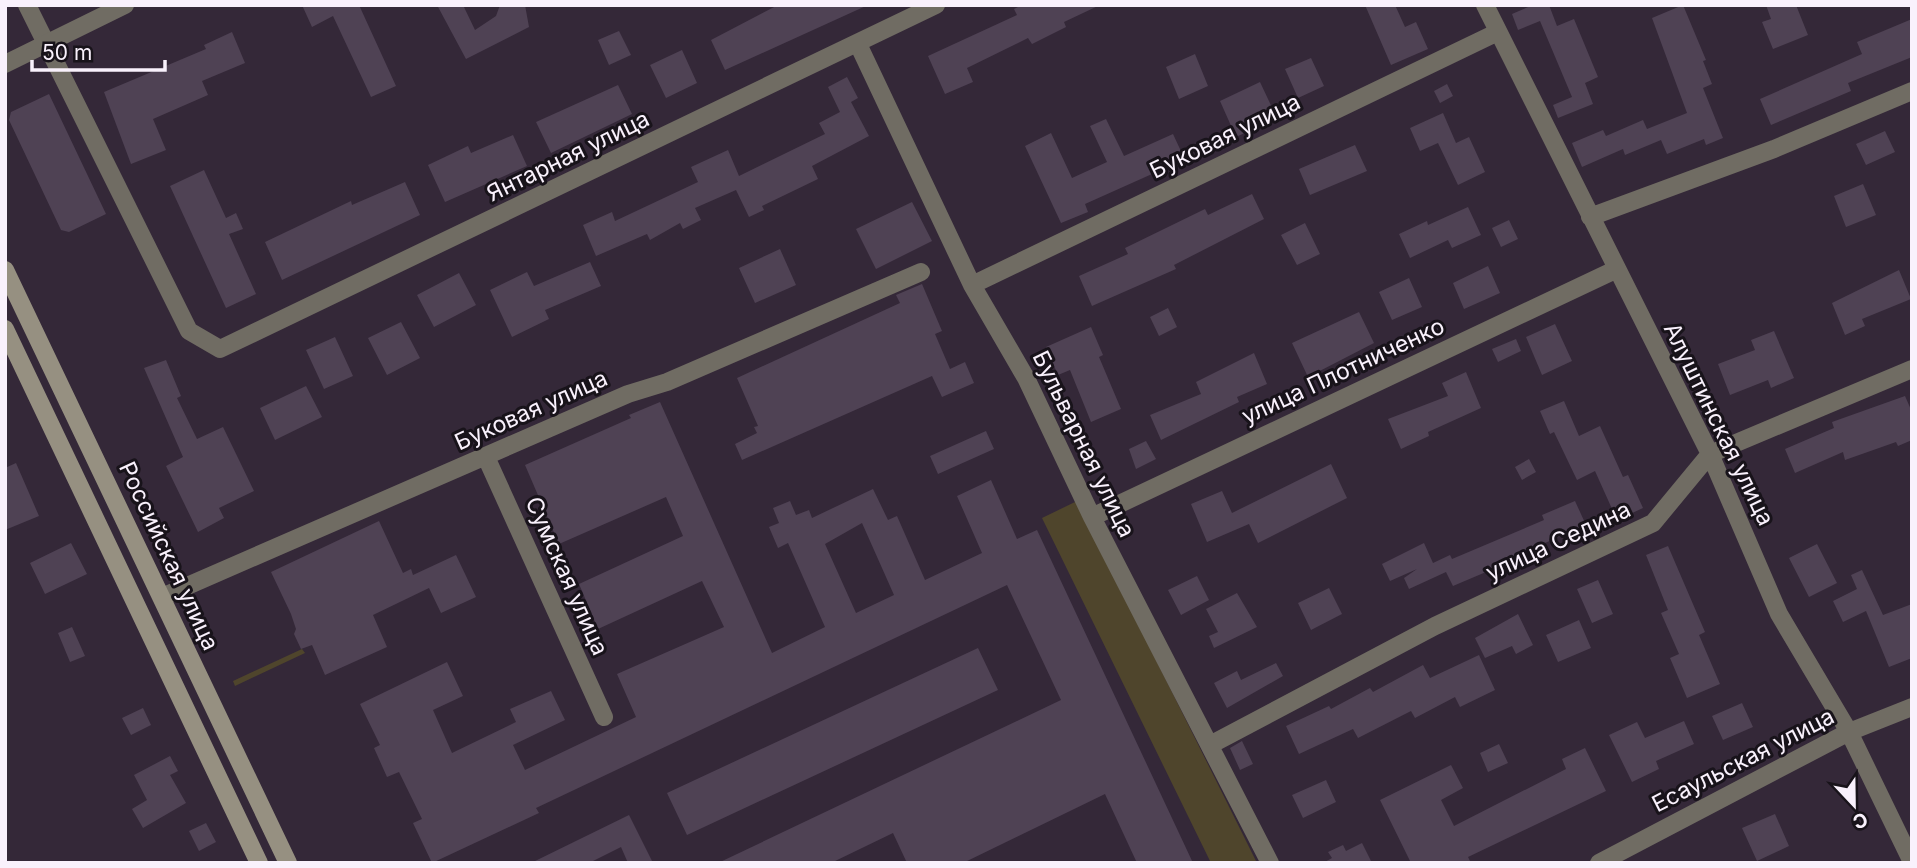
<svg xmlns="http://www.w3.org/2000/svg" width="1917" height="868" font-family="Inter,sans-serif">
  <style>
    .green { fill: #4f452c }
    .building { fill: #4f4254; fill-rule: evenodd }
    .lines { fill: none; stroke-linecap: round; stroke-linejoin: round }
    .minor { stroke: #706c63; stroke-width: 18 }
    .tertiary { stroke: #706c63; stroke-width: 18 }
    .secondary { stroke: #969081; stroke-width: 18 }
    .labels { text-anchor: middle; stroke-width: 6; stroke-linejoin: round; paint-order: stroke }
    .street-label { font-size: 23px; fill: #f9f1fc; stroke: #18131a }
  </style>
  <rect width="100%" height="100%" fill="#342838"/>
  <path class="green" d="M1077 501 1257 863H1211L1042 518Z
    M302 649 305 653 235 686 233 681Z"/>
  <path class="building" d="M302 5H359L396 86 371 97 333 16 312 27Z
    M437 5H463L475 30 496 16 500 5H525L529 27 466 59Z
    M778 5H868L725 70 711 40Z
    M1022 5H1100L1064 22 1066 27 1032 44 1028 38 967 68 973 82 945 94 928 56 1017 15 1014 9Z
    M1365 5H1395L1405 27 1416 22 1428 49 1391 65Z
    M1533 5H1549L1557 26 1574 19 1598 77 1585 83 1593 104 1558 118 1553 105 1572 97 1540 21 1518 30 1512 14Z
    M1683 5 1706 60 1703 61 1712 84 1703 88 1723 138 1706 145 1704 139 1667 154 1661 140 1625 155 1623 149 1582 167 1572 143 1603 130 1606 136 1643 120 1647 129 1687 113 1652 18Z
    M1766 5H1796L1808 35 1773 49 1762 22 1771 19Z
    M1912 19V57L1848 83 1851 91 1771 125 1760 99 1862 54 1857 42Z
    M619 31 631 55 609 65 598 40Z
    M232 32 245 63 202 81 208 95 153 119 166 150 131 164 104 92 206 49 204 45Z
    M682 50 697 83 666 98 650 65Z
    M1195 54 1208 86 1179 99 1166 67Z
    M1311 58 1324 86 1298 98 1285 69Z
    M847 77 858 98 851 102 869 136 812 166 818 179 762 206 764 210 749 217 736 190 695 208 701 220 683 229 680 223 650 240 647 234 596 256 583 225 612 212 615 221 698 182 691 167 728 150 739 176 825 134 819 123 840 112 828 87Z
    M1260 82 1277 118 1236 137 1220 101Z
    M1447 84 1453 96 1440 103 1434 91Z
    M618 85 632 114 551 153 536 122Z
    M49 94 106 214 69 232 61 230 9 120 11 112Z
    M1443 113 1456 143 1469 137 1485 172 1458 185 1438 143 1420 151 1410 128Z
    M1106 119 1124 156 1173 134 1186 162 1154 177 1152 174 1085 204 1088 212 1061 223 1025 146 1051 133 1072 178 1107 162 1090 126Z
    M1885 131 1895 152 1866 165 1856 144Z
    M513 135 527 166 445 202 428 165 468 146 471 153Z
    M1355 145 1367 171 1310 195 1299 169Z
    M204 170 226 218 236 213 243 229 229 234 256 294 226 308 170 186Z
    M405 182 420 215 282 280 265 242 351 201 352 205Z
    M1863 184 1876 215 1846 227 1834 196Z
    M1252 194 1264 219 1174 265 1176 269 1092 306 1079 276 1128 254 1125 248 1205 209 1208 215Z
    M912 202 932 241 876 269 856 229Z
    M1468 207 1481 235 1452 248 1448 240 1410 258 1399 234 1427 221 1428 225Z
    M1509 220 1518 239 1501 247 1492 228Z
    M1305 223 1320 254 1297 265 1281 235Z
    M780 249 796 285 755 303 739 268Z
    M590 262 601 286 545 310 549 319 512 337 490 290 527 272 534 286Z
    M1488 266 1500 293 1464 309 1453 283Z
    M1899 270 1911 299 1862 319 1865 326 1845 335 1832 303Z
    M459 273 476 305 434 327 417 295Z
    M1409 278 1422 307 1392 320 1379 292Z
    M922 284 942 331 935 334 950 369 965 362 974 383 942 397 932 376 742 460 735 444 757 433 754 427 758 426 737 378 900 303 896 295Z
    M1168 308 1177 327 1159 336 1150 317Z
    M1359 312 1374 343 1308 377 1292 343Z
    M401 322 420 358 387 375 368 338Z
    M1555 324 1572 361 1542 375 1526 337Z
    M1091 327 1103 355 1099 357 1121 409 1091 422 1070 370 1058 375 1046 347Z
    M1774 331 1794 378 1771 388 1768 380 1730 395 1718 364 1755 350 1751 340Z
    M335 337 353 376 324 389 306 350Z
    M1516 339 1521 351 1498 362 1492 349Z
    M1254 353 1267 384 1237 397 1239 402 1161 440 1150 415 1201 394 1196 382Z
    M166 360 181 396 177 398 197 439 223 427 254 491 219 508 224 518 198 532 166 466 183 457 144 368Z
    M1466 372 1481 408 1428 432 1429 436 1401 449 1388 419 1448 396 1442 383Z
    M306 386 322 417 275 440 260 408Z
    M1905 396 1912 412V440L1898 446 1896 442 1845 460 1843 452 1795 473 1785 449 1834 428 1832 422Z
    M1564 401 1579 436 1600 426 1623 477 1628 475 1643 508 1617 520 1595 471 1577 480 1554 432 1550 434 1540 411Z
    M660 402 772 653 825 627 788 543 778 548 769 527 779 523 773 508 790 501 796 515 809 510 812 518 873 489 888 520 897 516 925 580 982 553 957 496 991 480 1017 539 1037 530 1193 863H1137L1105 794 963 863H907L893 833 831 863H718L1061 700 1007 585 536 808 539 813 432 863 413 823 422 819 399 772 387 777 374 748 380 745 360 704 447 662 463 696 433 710 452 753 516 722 510 709 551 691 565 720 513 745 525 770 636 717 617 674 724 627 702 581 598 629 579 584 683 536 666 497 559 544 525 465 631 418 629 415ZM862 523 894 595 856 613 825 544Z
    M986 431 994 449 938 474 930 456Z
    M1146 441 1156 459 1136 469 1129 449Z
    M1529 459 1536 472 1522 480 1515 467Z
    M16 463 39 516 5 530V468Z
    M1331 464 1347 498 1258 543 1249 524 1207 542 1191 504 1222 491 1232 513Z
    M1575 501 1586 525 1545 543 1547 546 1453 586 1446 572 1409 589 1404 578 1417 569 1390 581 1382 564 1424 543 1433 563 1450 555 1452 559 1544 520 1542 515Z
    M379 521 403 573 411 569 413 575 456 555 476 597 441 613 429 588 373 615 387 647 325 675 312 645 301 649 294 634 296 629 291 614 271 572Z
    M71 543 87 574 45 594 30 563Z
    M1817 544 1837 583 1809 597 1789 558Z
    M1668 546 1705 632 1699 635 1720 684 1687 698 1670 658 1679 654 1661 613 1668 610 1646 555Z
    M1862 570 1883 615 1912 604V658L1889 667 1866 611 1843 622 1833 601 1857 589 1851 575Z
    M1197 576 1209 600 1181 615 1168 590Z
    M1598 580 1613 614 1592 623 1577 589Z
    M1329 588 1342 614 1311 630 1298 603Z
    M1237 593 1257 627 1214 648 1209 636 1218 632 1206 609Z
    M1518 614 1533 645 1516 654 1512 646 1485 658 1475 638Z
    M1579 620 1591 648 1558 662 1546 635Z
    M72 627 85 656 70 662 58 633Z
    M978 648 998 690 687 835 667 793Z
    M1479 655 1495 690 1460 707 1455 697 1415 718 1411 711 1358 738 1353 729 1299 754 1286 726 1329 706 1331 709 1370 688 1373 692 1423 665 1430 678Z
    M1276 663 1283 676 1227 708 1214 683 1237 671 1241 680Z
    M1742 703 1753 727 1723 740 1712 716Z
    M143 708 151 725 131 735 122 718Z
    M1684 721 1694 744 1656 761 1659 769 1632 782 1609 735 1637 722 1645 738Z
    M1242 741 1253 764 1240 770 1230 748Z
    M1499 744 1508 763 1488 772 1480 753Z
    M1585 748 1606 791 1468 857 1471 863H1411L1380 800 1451 765 1463 788 1441 800 1454 826 1566 769 1562 759Z
    M170 756 178 771 170 775 186 803 143 828 132 809 147 800 134 775Z
    M1326 780 1336 802 1303 818 1292 795Z
    M1775 814 1789 846 1757 861 1742 828Z
    M629 815 653 863H628L621 847 589 863H531Z
    M206 823 216 842 199 851 189 831Z
    M1362 843 1372 863H1323L1332 858 1328 852 1343 845 1346 851Z"/>
  <g class="lines">
    <path class="minor" d="M27 5 189 331 220 349 936 5
      M1485 5 1710 454 1779 614 1849 732 1912 862
      M858 44 972 285 1026 378 1092 517 1270 863
      M1590 217 1774 149 1912 91
      M972 285 1498 32
      M486 457 604 717
      M1092 517 1615 270
      M162 597 628 394 667 382 921 272
      M1210 745 1435 626 1653 523 1710 454 1912 369
      M1599 863 1849 732 1912 707"/>
    <path class="tertiary" d="M5 64 125 5"/>
    <path class="secondary" d="M5 270 288 863
      M5 329 259 863"/>
  </g>
  <g class="labels">
    <g class="street-label">
      <text transform="translate(1225 136) rotate(-26)" y="8">Буковая улица</text>
      <text transform="translate(568 156) rotate(-26)" y="8">Янтарная улица</text>
      <text transform="translate(1343 371) rotate(-25)" y="8">улица Плотниченко</text>
      <text transform="translate(531 410) rotate(-24)" y="8">Буковая улица</text>
      <text transform="translate(1719 424) rotate(64)" y="8">Алуштинская улица</text>
      <text transform="translate(1084 444) rotate(64)" y="8">Бульварная улица</text>
      <text transform="translate(1558 541) rotate(-25)" y="8">улица Седина</text>
      <text transform="translate(169 556) rotate(65)" y="8">Российская улица</text>
      <text transform="translate(567 576) rotate(66)" y="8">Сумская улица</text>
      <text transform="translate(1743 760) rotate(-27)" y="8">Есаульская улица</text>
    </g>
  </g>
  <rect width="1917" height="868" fill="none" stroke="#f9f1fc" stroke-width="14"/>
  <g transform="translate(1854 805) rotate(158)" stroke="#18131a" stroke-width="5" paint-order="stroke">
  <path d="M0-5L12 26L0 18L-12 26Z" fill="#f9f1fc"/>
  <text y="-10" font-size="19" font-weight="bold" text-anchor="middle" fill="#f9f1fc">С</text>
  </g>
  <path d="M32 60v10h133v-10" fill="none" stroke="#f9f1fc" stroke-width="3.5"/>
  <text x="42" y="60" font-size="21" fill="#f9f1fc" stroke="#18131a" stroke-width="5" paint-order="stroke">50 m</text>
</svg>
